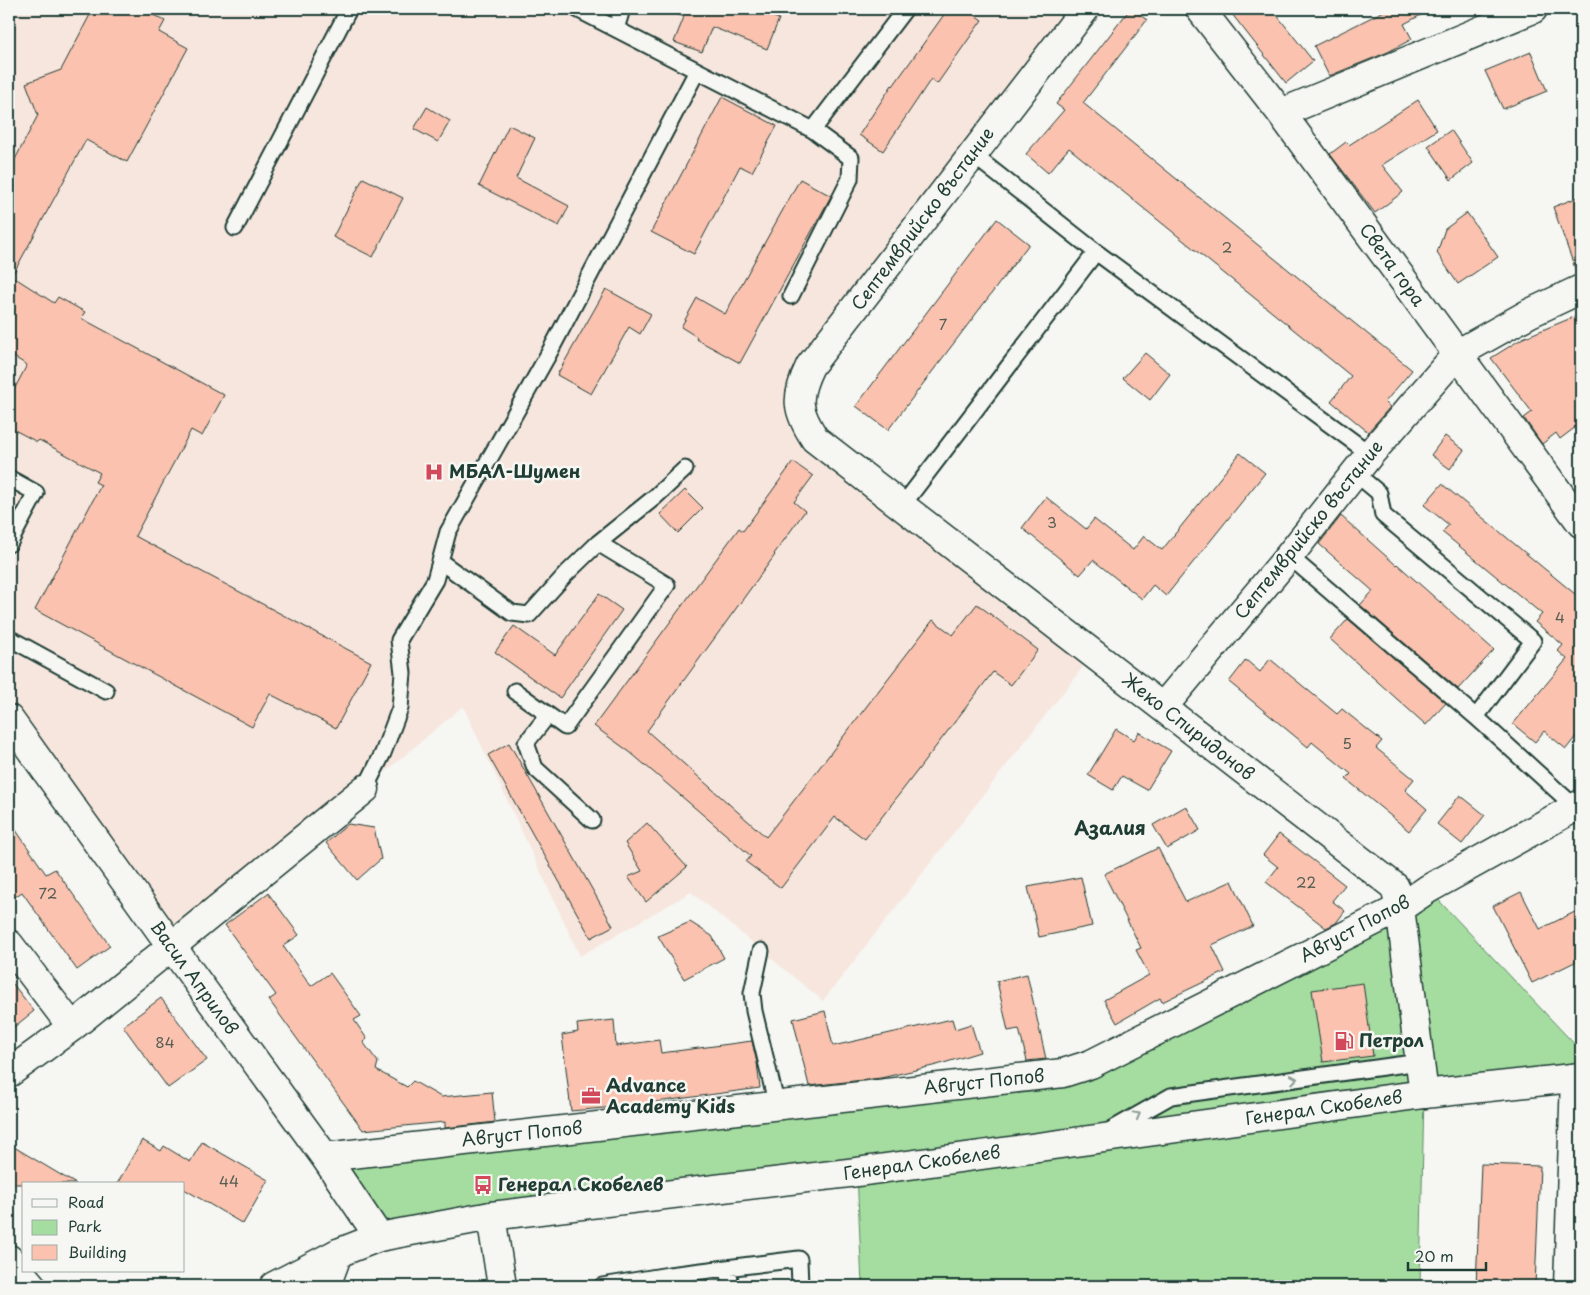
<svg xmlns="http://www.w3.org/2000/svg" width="1590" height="1295" font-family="'Playpen Sans',sans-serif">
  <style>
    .built { fill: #f7e6de }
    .green { fill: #a5dca0; stroke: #628c6a }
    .building { fill: #fac2af; stroke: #1f3d34 }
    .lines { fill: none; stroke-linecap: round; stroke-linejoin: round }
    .lane-casing { stroke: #1f3d34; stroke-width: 19 }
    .street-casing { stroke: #1f3d34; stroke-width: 31 }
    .secondary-casing { stroke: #1f3d34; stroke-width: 31 }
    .lane { stroke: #f6f6f2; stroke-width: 15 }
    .street { stroke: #f6f6f2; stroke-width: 28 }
    .secondary { stroke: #f6f6f2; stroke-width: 28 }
    .oneway { stroke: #8a9a93 }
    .labels { text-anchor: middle; stroke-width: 5; stroke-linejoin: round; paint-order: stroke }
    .number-label { font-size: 15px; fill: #565e53 }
    .street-label { font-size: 18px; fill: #1f3d34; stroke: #f6f6f2 }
    .poi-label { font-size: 18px; font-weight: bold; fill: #1f3d34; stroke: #f6f6f2; text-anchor: start }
    .neighbourhood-label { font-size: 19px; font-weight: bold; fill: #1f3d34; stroke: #f6f6f2 }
  </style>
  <rect width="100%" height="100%" fill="#f6f6f2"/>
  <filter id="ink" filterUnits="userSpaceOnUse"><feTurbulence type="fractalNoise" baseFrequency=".02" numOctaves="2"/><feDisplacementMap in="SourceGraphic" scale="10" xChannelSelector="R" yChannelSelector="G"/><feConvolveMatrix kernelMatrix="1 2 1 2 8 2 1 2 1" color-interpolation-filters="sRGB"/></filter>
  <g filter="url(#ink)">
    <path class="built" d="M9 9H1085L810 366 803 421 1093 654 823 1001 691 892 580 956 463 706 365 789 172 947 9 719Z"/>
    <path class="green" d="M1428 889 1581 1051V1077L1424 1094 1420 1286H862L857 1172 379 1237 325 1157 1063 1073Z"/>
    <path class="building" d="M93 9H142L165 21 159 32 188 48 127 162 86 140 12 276 54 303 58 297 85 312 81 318 224 395 202 436 191 430 135 536 371 662 336 728 270 694 252 727 35 610 101 485 95 482 100 473 39 440 37 442 9 427V399L27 365 9 354V171L38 115 26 83 61 70Z
      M668 9H753L779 19 767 49 712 27 702 52 674 42 684 17 668 11Z
      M948 9H966L982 20 937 84 931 79 883 151 859 135 892 85 893 86Z
      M1130 9H1132L1147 20 1083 103 1412 370 1385 402 1390 407 1368 432 1331 401 1351 376 1069 148 1048 173 1026 154 1064 110 1056 104Z
      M1228 9H1272L1313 61 1286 83Z
      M1388 9H1432L1404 24 1412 39 1388 52 1329 76 1314 46Z
      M1531 52 1547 91 1503 109 1485 71Z
      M722 97 777 126 752 172 740 166 694 254 651 232Z
      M1418 100 1437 130 1382 165 1403 192 1375 213 1330 154 1346 142 1349 145Z
      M427 107 450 121 438 142 414 129Z
      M509 125 535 138 516 178 569 206 559 226 479 186Z
      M1451 130 1473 163 1451 180 1428 146Z
      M363 178 403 198 373 257 333 237Z
      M800 179 831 196 740 363 696 339 697 337 681 327 697 298 725 314Z
      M1581 196V274H1577L1553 207Z
      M1467 213 1498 257 1458 284 1437 253 1445 229Z
      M997 219 1029 244 888 430 856 406Z
      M606 289 651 314 640 334 629 327 591 394 557 375Z
      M1581 314V423L1560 439 1556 433 1542 444 1524 418 1532 412 1491 358 1523 338Z
      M1145 353 1170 374 1150 400 1123 378Z
      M1445 436 1464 450 1450 469 1431 455Z
      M1240 453 1265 473 1166 596 1153 585 1142 599 1093 560 1080 575 1022 528 1046 497 1086 529 1094 519 1133 550 1144 536 1162 550Z
      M793 462 813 476 794 502 805 511 774 554 775 555 647 731 766 837 933 620 953 635 977 604 1038 650 1011 685 993 672 865 839 835 817 781 888 746 862 751 856 631 753 594 726 739 528 743 531Z
      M1442 484 1581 599V730L1566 749 1544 731 1535 742 1513 724 1567 659 1558 651 1563 645 1535 622 1542 614 1442 532 1449 525 1424 505Z
      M685 490 703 508 678 533 660 514Z
      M1341 516 1396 565 1397 564 1494 650 1458 689 1360 605 1373 591 1319 544Z
      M599 594 622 610 560 698 495 652 514 626 555 655Z
      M1348 619 1446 703 1426 725 1330 639Z
      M1270 659 1337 714 1342 709 1382 741 1376 748 1414 779 1405 790 1427 809 1409 831 1346 779 1351 774 1312 742 1308 747 1229 682 1246 660 1260 672Z
      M1116 729 1134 740 1139 732 1171 751 1147 790 1122 776 1113 790 1088 775Z
      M509 743 613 926 591 938 488 755Z
      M1460 795 1485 815 1462 844 1437 824Z
      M1186 806 1200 830 1167 849 1153 825Z
      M9 820 46 874 55 869 110 946 77 970 22 892 9 901Z
      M647 823 687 867 646 902 628 877 642 871 625 843Z
      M348 824 374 828 381 859 357 880 326 843Z
      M1279 834 1345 885 1332 901 1345 911 1336 923 1326 928 1266 882 1278 867 1263 855Z
      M1158 848 1186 902 1232 881 1253 926 1212 945 1225 972 1162 1002 1160 998 1117 1023 1104 1000 1149 975 1136 950 1141 948 1104 874Z
      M1081 877 1092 926 1039 937 1028 887Z
      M1521 892 1540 929 1581 909V959L1532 983 1493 906Z
      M268 893 299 935 283 946 311 986 330 973 361 1016 354 1020 367 1039 363 1042 378 1062 376 1070 407 1087 413 1081 441 1097 492 1092 495 1122 445 1128V1122L363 1130 269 1000 276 995 225 925Z
      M690 922 712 936 724 958 684 979 658 936Z
      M1027 974 1046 1059 1027 1061 1019 1029 1008 1031 997 981Z
      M9 979 34 1011 9 1031Z
      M1363 983 1373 1056 1323 1062 1312 990Z
      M161 998 207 1060 168 1088 123 1026Z
      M825 1011 833 1046 952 1019 955 1029 971 1024 980 1052 937 1065 881 1078 809 1086 793 1019Z
      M614 1020 616 1046 659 1040 661 1053 752 1041 757 1063 760 1088 626 1106 571 1111 562 1035 578 1032 577 1024Z
      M142 1140 161 1151 164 1146 190 1162 202 1142 268 1180 243 1224 184 1189V1184H117Z
      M9 1144 76 1184H9Z
      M1481 1164 1540 1166 1535 1286H1476Z"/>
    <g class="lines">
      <g class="lane-casing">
        <path id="lane" d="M577 9 813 130 905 9
          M616 29 622 9
          M972 154 1096 252 1370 454
          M235 228 349 9
          M791 296 850 179 851 158 813 130
          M1355 473 1379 493 1383 515 1533 641 1476 717
          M9 478 36 493 9 544
          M902 506 1096 252
          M1289 556 1476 717 1575 807
          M441 562 512 613 529 615 566 574 598 543 655 497 685 469
          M9 638 106 691
          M515 691 565 727 667 585 598 543
          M548 715 526 743 535 768 592 820
          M365 789 383 753 400 708 403 673 399 640 435 580 448 532 548 355 697 71
          M761 951 752 993 754 1011 777 1106
          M1109 1131 1171 1096 1420 1062
          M729 1268 730 1286
          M602 1286 669 1275 799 1259 800 1286"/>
      </g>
      <g class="street-casing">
        <path id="street" d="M1085 9 810 366C795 397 796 410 815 439L1395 887 1400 908 1424 1094
          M1200 9 1281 113 1581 523
          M1281 113 1533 9
          M1163 707 1289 556 1370 454 1457 354 1530 313 1581 289
          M9 719 172 947 325 1157 379 1237
          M9 944 72 1027
          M9 1073 72 1027 365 789
          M325 1157 1063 1073 1091 1064 1400 908 1428 889 1581 804
          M491 1216 502 1286
          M9 1259 32 1286
          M326 1286 338 1253
          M1568 1286 1575 1078"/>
      </g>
      <g class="secondary-casing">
        <path id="secondary" d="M274 1286 338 1253 379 1237 491 1216 857 1172 1424 1094 1581 1077"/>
      </g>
      <use href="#lane" class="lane"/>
      <use href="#street" class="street"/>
      <use href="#secondary" class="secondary"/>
    </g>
    <defs><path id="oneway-chevron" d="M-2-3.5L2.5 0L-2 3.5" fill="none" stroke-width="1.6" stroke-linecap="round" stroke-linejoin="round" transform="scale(1.25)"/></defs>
    <g class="oneway">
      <use href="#oneway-chevron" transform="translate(1294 1079) rotate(-8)"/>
      <use href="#oneway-chevron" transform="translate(1137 1115) rotate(-29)"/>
    </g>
  </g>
  <defs>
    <g id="hospital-bare" transform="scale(1.5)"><path d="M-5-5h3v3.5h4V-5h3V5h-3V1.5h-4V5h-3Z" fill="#d1495b" stroke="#f6f6f2" stroke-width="2.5" paint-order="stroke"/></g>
    <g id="fuel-bare" transform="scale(1.5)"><path d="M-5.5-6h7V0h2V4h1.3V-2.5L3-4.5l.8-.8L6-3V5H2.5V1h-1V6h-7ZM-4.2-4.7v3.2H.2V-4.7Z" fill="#d1495b" stroke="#f6f6f2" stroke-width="2.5" paint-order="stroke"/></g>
    <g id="office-bare" transform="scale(1.5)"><path d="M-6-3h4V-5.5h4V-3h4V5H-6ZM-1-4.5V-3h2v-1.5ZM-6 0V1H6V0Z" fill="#d1495b" stroke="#f6f6f2" stroke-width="2.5" paint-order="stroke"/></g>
    <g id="bus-bare" transform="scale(1.5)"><path d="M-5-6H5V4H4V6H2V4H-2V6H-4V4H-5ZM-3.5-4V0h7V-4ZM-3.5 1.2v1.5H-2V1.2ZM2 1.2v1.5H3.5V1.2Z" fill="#d1495b" stroke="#f6f6f2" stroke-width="2.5" paint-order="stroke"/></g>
  </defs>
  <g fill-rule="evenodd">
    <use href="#hospital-bare" x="434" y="472"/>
    <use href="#fuel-bare" x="1344" y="1041"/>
    <use href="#office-bare" x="591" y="1096"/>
    <use href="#bus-bare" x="483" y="1185"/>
  </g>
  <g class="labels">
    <g class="number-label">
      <text x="1227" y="253">2</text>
      <text x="943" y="330">7</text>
      <text x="1052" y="528">3</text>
      <text x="1560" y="623">4</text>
      <text x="1347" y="749">5</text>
      <text x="1306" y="888">22</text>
      <text x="48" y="899">72</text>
      <text x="165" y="1048">84</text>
      <text x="229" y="1187">44</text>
    </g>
    <g class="street-label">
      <text transform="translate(923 219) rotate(-53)" y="6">Септемврийско въстание</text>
      <text transform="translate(1392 265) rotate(54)" y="6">Света гора</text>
      <text transform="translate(1309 530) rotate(-51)" y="6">Септемврийско въстание</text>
      <text transform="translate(1188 727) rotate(38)" y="6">Жеко Спиридонов</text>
      <text transform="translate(1355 929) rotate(-28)" y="6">Август Попов</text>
      <text transform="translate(194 978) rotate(54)" y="6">Васил Априлов</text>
      <text transform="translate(984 1082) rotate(-6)" y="6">Август Попов</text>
      <text transform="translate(1324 1108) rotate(-8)" y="6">Генерал Скобелев</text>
      <text transform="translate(522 1134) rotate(-6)" y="6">Август Попов</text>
      <text transform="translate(922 1163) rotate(-8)" y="6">Генерал Скобелев</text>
    </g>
    <g class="poi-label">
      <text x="449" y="478">МБАЛ-Шумен</text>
      <text x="1359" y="1047">Петрол</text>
      <text x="606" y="1092">Advance<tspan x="606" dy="21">Academy Kids</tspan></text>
      <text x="498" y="1191">Генерал Скобелев</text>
    </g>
    <g class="neighbourhood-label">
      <text x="1110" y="835">Азалия</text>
    </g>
  </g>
  <rect width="1590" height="1295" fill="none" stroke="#f6f6f2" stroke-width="30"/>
  <rect x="15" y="15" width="1560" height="1265" fill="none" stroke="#1f3d34" stroke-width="2" filter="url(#ink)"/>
  <rect x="22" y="1182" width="162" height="90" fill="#f6f6f2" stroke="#a0aca6"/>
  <rect x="32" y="1199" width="25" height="8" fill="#f6f6f2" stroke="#a0aca6"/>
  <text x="68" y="1208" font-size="15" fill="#1f3d34">Road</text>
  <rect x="32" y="1220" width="25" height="15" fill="#a5dca0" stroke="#a0aca6"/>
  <text x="68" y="1232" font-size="15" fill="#1f3d34">Park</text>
  <rect x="32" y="1245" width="25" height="15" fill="#fac2af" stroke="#a0aca6"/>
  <text x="68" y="1258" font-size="15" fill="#1f3d34">Building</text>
  <path d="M1408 1262v8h78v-8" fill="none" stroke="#1f3d34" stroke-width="2.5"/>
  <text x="1415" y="1262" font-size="15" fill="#1f3d34" stroke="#f6f6f2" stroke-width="4" paint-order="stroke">20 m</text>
</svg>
